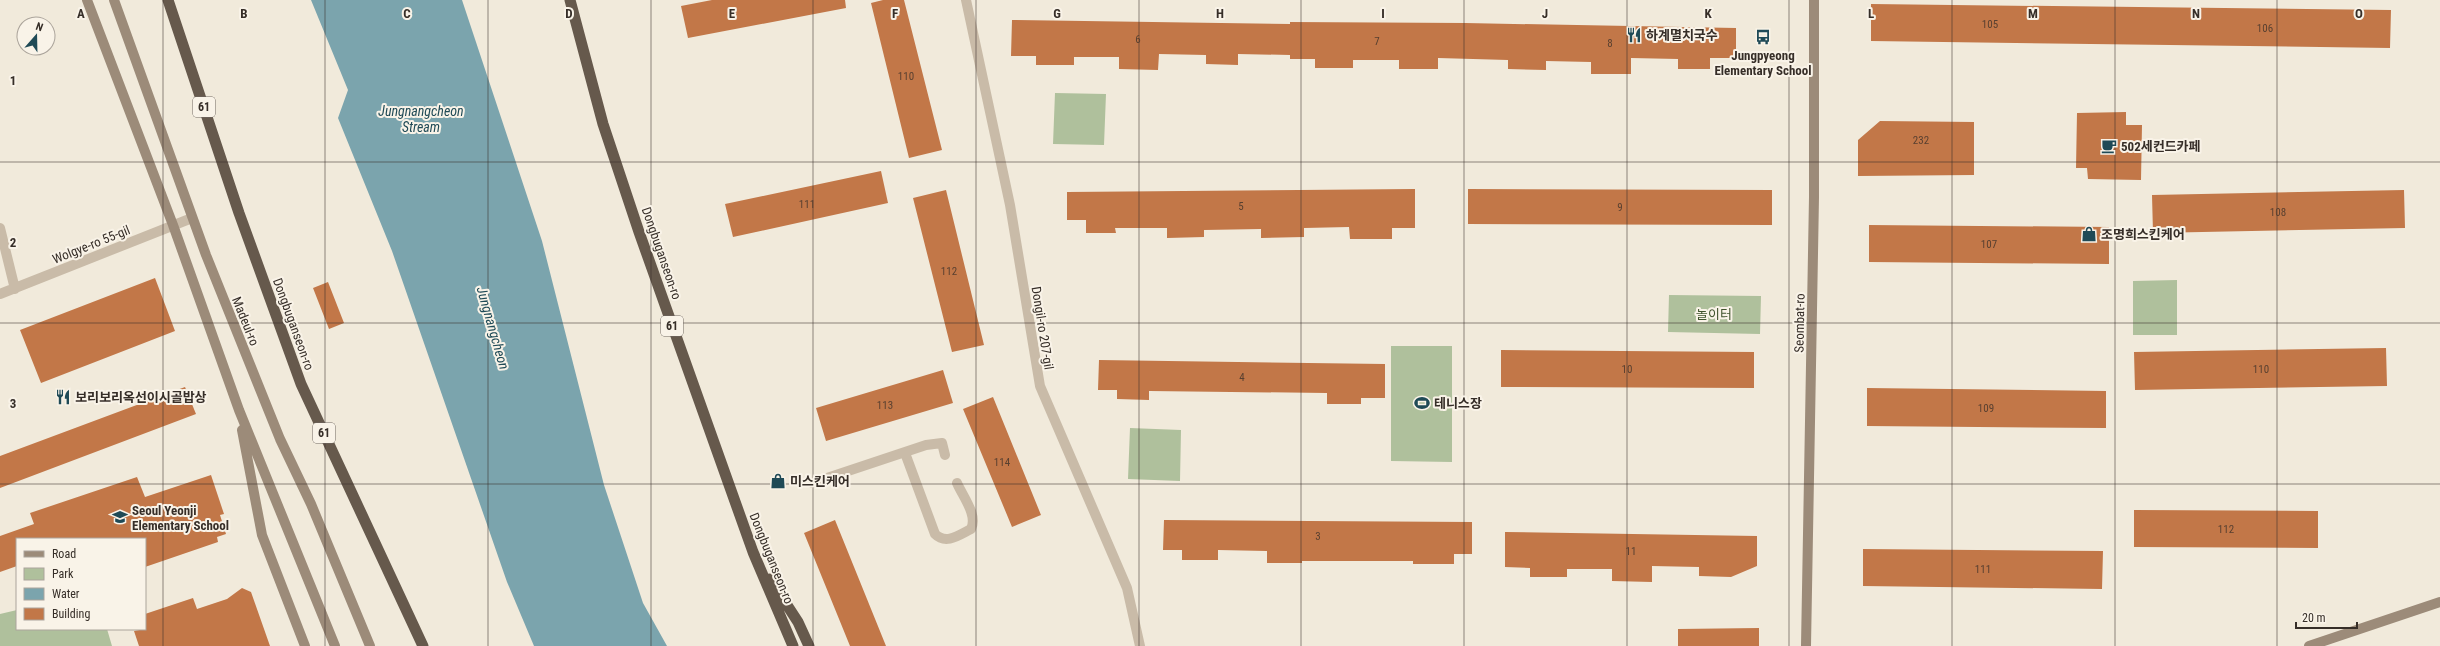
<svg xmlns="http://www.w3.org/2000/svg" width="2440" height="646" font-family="'Roboto Condensed','Noto Sans KR',sans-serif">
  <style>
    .green { fill: #afc09c }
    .water { fill: #7ba4ad }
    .building { fill: #c27748 }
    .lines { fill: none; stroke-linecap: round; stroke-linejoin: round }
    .minor { stroke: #c9bba8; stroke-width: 10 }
    .tertiary { stroke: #c9bba8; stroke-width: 10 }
    .secondary { stroke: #9c8b79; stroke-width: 10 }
    .trunk { stroke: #66594c; stroke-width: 11 }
    .grid { fill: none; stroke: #362e28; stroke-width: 1; stroke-opacity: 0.55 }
    .labels { text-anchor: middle; stroke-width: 4; stroke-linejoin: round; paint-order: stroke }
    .number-label { font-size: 11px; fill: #594030 }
    .shield { fill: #f9f3e8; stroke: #706962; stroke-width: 1 }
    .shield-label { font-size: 12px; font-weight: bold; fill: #362e28 }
    .poi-label { font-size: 13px; font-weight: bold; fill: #362e28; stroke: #f9f3e8; text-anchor: start }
    .street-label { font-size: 13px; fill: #362e28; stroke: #f9f3e8 }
    .park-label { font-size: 13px; fill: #3f532c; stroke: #f9f3e8 }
    .water-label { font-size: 14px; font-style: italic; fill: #1f4a56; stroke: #f9f3e8 }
    .grid-label { font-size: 13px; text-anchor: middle; font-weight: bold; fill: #362e28; stroke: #f9f3e8; stroke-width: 4; stroke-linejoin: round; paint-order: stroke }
  </style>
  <rect width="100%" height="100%" fill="#f1eadb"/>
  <path class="green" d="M1055 93 1106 94 1104 145 1053 144Z
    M2177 280V335H2133V281Z
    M1669 295 1761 296 1760 334 1668 332Z
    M1391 346H1452V462L1391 461Z
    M1130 428 1181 430 1180 481 1128 479Z
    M17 610V629H107L112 646H0V614Z"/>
  <path class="water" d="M311 0H462L542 241 604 485 643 603 667 646H534L507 582 392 251 338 118 348 90Z"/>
  <path class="building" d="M712 0H845L846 8 688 38 681 6Z
    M883 0H904L942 150 909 158 871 3Z
    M1871 4 2391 10 2390 48 1871 41Z
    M1012 20 1290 24V22L1465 23 1736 28V58H1710V69H1678V59L1631 58V74H1591V62L1546 61V70L1508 69V60L1438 58V69H1399V60H1353V68H1315V59H1290V55L1238 54V65L1206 64V55L1159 54 1158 70 1119 69V57H1074V65H1036V56H1011Z
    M2126 112V125H2142L2141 180 2088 179 2087 168H2076L2077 113Z
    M1880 121 1974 122V175L1858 176V140Z
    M881 171 888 203 733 237 725 204Z
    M1415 189V228H1392V239H1350L1349 227 1304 228V237L1261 238V229L1204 230V237L1167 238V228H1115L1116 233H1086V220H1067V192Z
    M1468 189 1772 190V225L1468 224Z
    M946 190 984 345 952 352 913 198Z
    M2404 190 2405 228 2153 233 2152 195Z
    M1869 225 2109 227V264L1869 262Z
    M155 278 175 331 41 383 20 330Z
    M328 282 344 323 329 329 313 288Z
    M2386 348 2387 386 2135 390 2134 352Z
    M1501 350 1754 352V388L1501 387Z
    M1099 360 1385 364V398H1361V404H1327V393L1149 391V400L1117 399V390H1098Z
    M943 370 953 403 826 441 816 408Z
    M185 387 196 414 0 488V456Z
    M1867 388 2106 391V428L1867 426Z
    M993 397 1041 515 1012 527 963 409Z
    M211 475 224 514 220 515 226 534 217 537 218 542 145 567V539H17V566L0 572V536L34 524 30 513 137 477 145 497Z
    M2134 510 2318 511V548L2134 547Z
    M835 520 886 646H850L804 533Z
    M1164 520 1472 522V554H1454V564H1413V561H1302V563H1267V551L1218 550V560H1182V550H1163Z
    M1505 532 1757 536V566L1731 577 1699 576V567L1652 566V582L1612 581V569H1567V577H1530V568L1505 567Z
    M1863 549 2103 551 2102 589 1863 586Z
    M242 588 251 592 270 646H139L134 631 145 629V614L193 598 197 609 227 599Z
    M1759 628V646H1678V629Z"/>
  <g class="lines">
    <path class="minor" d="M905 453 935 534C946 545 959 535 971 529 978 515 963 497 957 483
      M812 483 926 445 942 443 945 455"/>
    <path class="tertiary" d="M966 0 1010 205 1040 386 1127 588 1140 646
      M0 228 15 289
      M0 294 192 218"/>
    <path class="secondary" d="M87 0 173 225 239 410 335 646
      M114 0 206 255 280 439 311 504 370 646
      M242 430 262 535 305 646
      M1806 646 1814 197V0
      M2309 646 2440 602"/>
    <path class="trunk" d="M168 0 239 213 301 384 423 646
      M570 0 603 124 639 232 753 552 793 646
      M770 579 798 622 809 646"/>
  </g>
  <path class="grid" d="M163 0V646M325 0V646M488 0V646M651 0V646M813 0V646M976 0V646M1139 0V646M1301 0V646M1464 0V646M1627 0V646M1789 0V646M1952 0V646M2115 0V646M2277 0V646M0 162H2440M0 323H2440M0 484H2440"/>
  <defs>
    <g id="restaurant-bare" transform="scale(1.2)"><path d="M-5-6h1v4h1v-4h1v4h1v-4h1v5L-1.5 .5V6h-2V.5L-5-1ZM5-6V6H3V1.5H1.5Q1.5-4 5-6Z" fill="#1f4a56" stroke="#f9f3e8" stroke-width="2.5" paint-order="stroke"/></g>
    <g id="bus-bare" transform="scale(1.2)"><path d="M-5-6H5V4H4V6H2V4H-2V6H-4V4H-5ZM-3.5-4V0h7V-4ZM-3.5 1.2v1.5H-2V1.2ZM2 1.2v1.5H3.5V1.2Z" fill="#1f4a56" stroke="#f9f3e8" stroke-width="2.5" paint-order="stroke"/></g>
    <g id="cafe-bare" transform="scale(1.2)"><path d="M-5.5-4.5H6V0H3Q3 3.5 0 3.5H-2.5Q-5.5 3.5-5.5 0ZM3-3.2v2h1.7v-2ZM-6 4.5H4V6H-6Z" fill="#1f4a56" stroke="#f9f3e8" stroke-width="2.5" paint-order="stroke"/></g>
    <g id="shop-bare" transform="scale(1.2)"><path d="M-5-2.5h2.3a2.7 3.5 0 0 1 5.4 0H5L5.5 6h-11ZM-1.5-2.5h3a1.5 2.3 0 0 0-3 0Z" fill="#1f4a56" stroke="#f9f3e8" stroke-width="2.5" paint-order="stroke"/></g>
    <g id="stadium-bare" transform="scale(1.2)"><path d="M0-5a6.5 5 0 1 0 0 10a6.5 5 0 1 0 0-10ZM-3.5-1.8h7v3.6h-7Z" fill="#1f4a56" stroke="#f9f3e8" stroke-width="2.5" paint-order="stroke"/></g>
    <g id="school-bare" transform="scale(1.2)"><path d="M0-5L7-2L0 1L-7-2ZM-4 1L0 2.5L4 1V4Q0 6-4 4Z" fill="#1f4a56" stroke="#f9f3e8" stroke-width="2.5" paint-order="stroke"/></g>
  </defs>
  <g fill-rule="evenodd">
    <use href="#restaurant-bare" x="1634" y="35"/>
    <use href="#bus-bare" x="1763" y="37"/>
    <use href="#cafe-bare" x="2109" y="146"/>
    <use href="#shop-bare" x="2089" y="234"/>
    <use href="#restaurant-bare" x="63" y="397"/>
    <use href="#stadium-bare" x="1422" y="403"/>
    <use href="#shop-bare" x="778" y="481"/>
    <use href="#school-bare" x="120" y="517"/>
  </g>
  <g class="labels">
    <g class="number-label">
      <text x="1990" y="28">105</text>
      <text x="2265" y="32">106</text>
      <text x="1138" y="43">6</text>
      <text x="1377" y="45">7</text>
      <text x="1610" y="47">8</text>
      <text x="906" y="80">110</text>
      <text x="1921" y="144">232</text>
      <text x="807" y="208">111</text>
      <text x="1241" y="210">5</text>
      <text x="1620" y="211">9</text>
      <text x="2278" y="216">108</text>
      <text x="1989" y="248">107</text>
      <text x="949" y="275">112</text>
      <text x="1627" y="373">10</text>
      <text x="2261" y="373">110</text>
      <text x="1242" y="381">4</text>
      <text x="885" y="409">113</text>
      <text x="1986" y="412">109</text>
      <text x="1002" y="466">114</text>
      <text x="2226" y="533">112</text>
      <text x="1318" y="540">3</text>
      <text x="1631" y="555">11</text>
      <text x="1983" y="573">111</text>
    </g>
    <g class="shield">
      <rect x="193" y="97" width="22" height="20" rx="3"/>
      <rect x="661" y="316" width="22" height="20" rx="3"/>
      <rect x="313" y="423" width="22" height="20" rx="3"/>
    </g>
    <g class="shield-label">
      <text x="204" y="111">61</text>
      <text x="672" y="330">61</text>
      <text x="324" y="437">61</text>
    </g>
    <g class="poi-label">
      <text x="1646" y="40">하계멸치국수</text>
      <text x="1763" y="60" text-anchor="middle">Jungpyeong<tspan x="1763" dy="15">Elementary School</tspan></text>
      <text x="2121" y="151">502세컨드카페</text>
      <text x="2101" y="239">조명희스킨케어</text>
      <text x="75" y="402">보리보리옥선이시골밥상</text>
      <text x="1434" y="408">테니스장</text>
      <text x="790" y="486">미스킨케어</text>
      <text x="132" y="515">Seoul Yeonji<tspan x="132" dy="15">Elementary School</tspan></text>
    </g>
    <g class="street-label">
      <text transform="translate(91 244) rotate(-22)" y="5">Wolgye-ro 55-gil</text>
      <text transform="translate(662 253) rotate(71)" y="5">Dongbuganseon-ro</text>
      <text transform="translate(246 321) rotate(68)" y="5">Madeul-ro</text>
      <text transform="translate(1799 323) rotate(-89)" y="5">Seombat-ro</text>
      <text transform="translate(294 324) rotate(70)" y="5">Dongbuganseon-ro</text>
      <text transform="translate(1043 328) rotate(81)" y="5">Dongil-ro 207-gil</text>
      <text transform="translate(772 558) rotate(68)" y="5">Dongbuganseon-ro</text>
    </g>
    <g class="park-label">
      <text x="1714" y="319">놀이터</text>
    </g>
    <g class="water-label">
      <text x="421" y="116">Jungnangcheon<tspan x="421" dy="16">Stream</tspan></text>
      <text transform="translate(493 328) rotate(74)" y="5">Jungnangcheon</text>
    </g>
  </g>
  <g class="grid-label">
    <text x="81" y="18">A</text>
    <text x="244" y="18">B</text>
    <text x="407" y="18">C</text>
    <text x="569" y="18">D</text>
    <text x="732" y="18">E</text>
    <text x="895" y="18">F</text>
    <text x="1057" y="18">G</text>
    <text x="1220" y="18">H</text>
    <text x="1383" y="18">I</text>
    <text x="1545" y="18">J</text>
    <text x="1708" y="18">K</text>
    <text x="1871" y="18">L</text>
    <text x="2033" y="18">M</text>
    <text x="2196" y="18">N</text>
    <text x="2359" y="18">O</text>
    <text x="13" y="85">1</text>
    <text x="13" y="247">2</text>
    <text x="13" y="408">3</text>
  </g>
  <rect x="16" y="538" width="130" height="92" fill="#f9f3e8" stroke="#aba49b"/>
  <rect x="24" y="551" width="20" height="6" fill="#9c8b79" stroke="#aba49b"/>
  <text x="52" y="558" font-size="12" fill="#362e28">Road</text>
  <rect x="24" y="568" width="20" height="12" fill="#afc09c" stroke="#aba49b"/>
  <text x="52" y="578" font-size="12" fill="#362e28">Park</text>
  <rect x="24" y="588" width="20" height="12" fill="#7ba4ad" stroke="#aba49b"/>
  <text x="52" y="598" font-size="12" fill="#362e28">Water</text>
  <rect x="24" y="608" width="20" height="12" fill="#c27748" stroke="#aba49b"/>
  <text x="52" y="618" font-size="12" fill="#362e28">Building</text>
  <g transform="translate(36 36) rotate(20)"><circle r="19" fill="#f9f3e8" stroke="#aba49b"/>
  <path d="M0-3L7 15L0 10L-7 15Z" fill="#1f4a56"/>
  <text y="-6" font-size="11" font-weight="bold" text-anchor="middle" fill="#362e28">N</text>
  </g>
  <path d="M2296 622v6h61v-6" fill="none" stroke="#362e28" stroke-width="2"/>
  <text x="2302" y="622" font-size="12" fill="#362e28" stroke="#f9f3e8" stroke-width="3" paint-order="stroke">20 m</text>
</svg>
